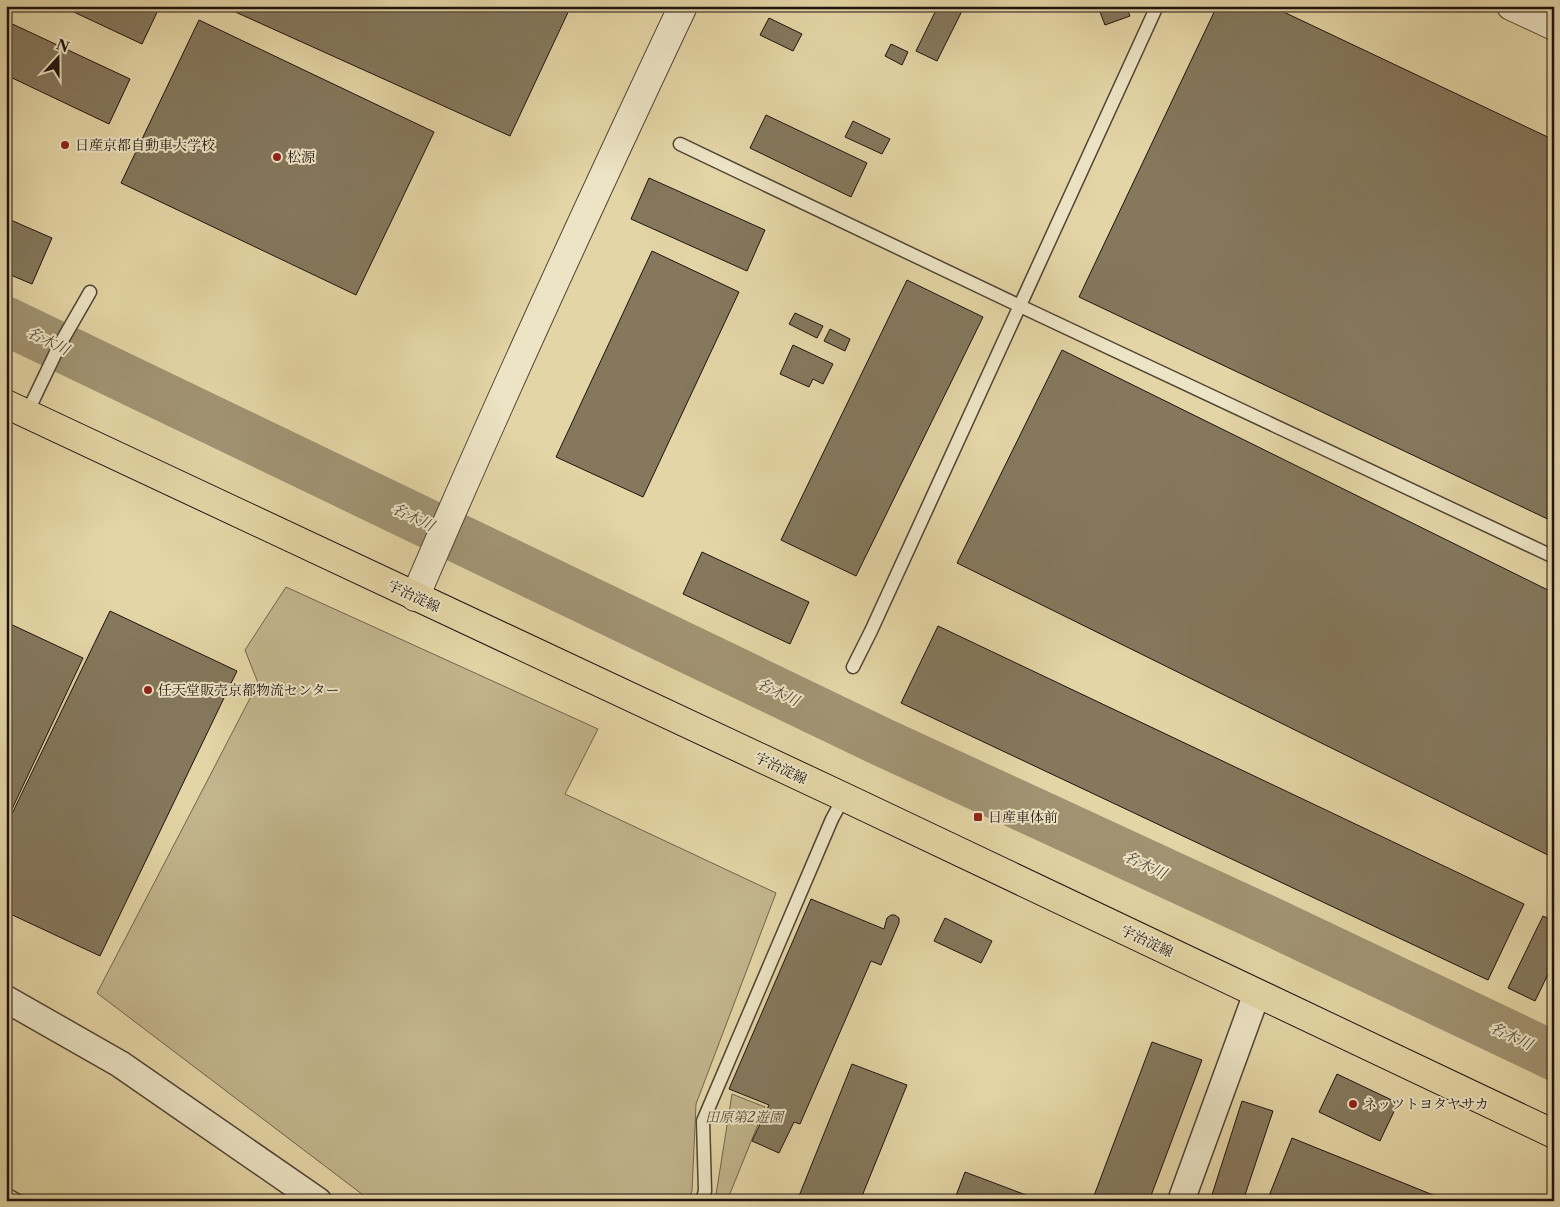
<svg xmlns="http://www.w3.org/2000/svg" width="1560" height="1207" font-family="'Libre Caslon Text','Noto Serif JP',serif">
  <style>
    .green { fill: #c2b48c; stroke: #70644d }
    .lines { fill: none; stroke-linecap: round; stroke-linejoin: round }
    .river { stroke: #a19372; stroke-width: 49 }
    .building { fill: #85785d; stroke: #1e130e }
    .service-casing { stroke: #504434; stroke-width: 15 }
    .minor-casing { stroke: #504434; stroke-width: 29 }
    .tertiary-casing { stroke: #504434; stroke-width: 30 }
    .primary-casing { stroke: #1e130e; stroke-width: 30 }
    .service { stroke: #ede4c5; stroke-width: 12 }
    .minor { stroke: #ede4c5; stroke-width: 26 }
    .tertiary { stroke: #ede4c5; stroke-width: 28 }
    .primary { stroke: #e4d5a6; stroke-width: 28 }
    .poi-dot { fill: #8f2418; stroke: #ede4c5; stroke-width: 2 }
    .labels { text-anchor: middle; stroke-width: 4; stroke-linejoin: round; paint-order: stroke }
    .poi-label { font-size: 14px; fill: #1e130e; stroke: #ede4c5; text-anchor: start }
    .street-label { font-size: 14px; fill: #1e130e; stroke: #ede4c5 }
    .park-label { font-size: 14px; font-style: italic; fill: #574b3a; stroke: #ede4c5 }
    .water-label { font-size: 15px; font-style: italic; fill: #524636; stroke: #ede4c5 }
  </style>
  <rect width="100%" height="100%" fill="#e4d5a6"/>
  <filter id="stains"><feTurbulence type="fractalNoise" baseFrequency=".004" numOctaves="4"/><feColorMatrix values="0 0 0 0 .2 0 0 0 0 .09 0 0 0 0 .02 0 0 0 .5 -.17"/></filter>
  <radialGradient id="worn" r=".72"><stop offset=".6" stop-color="#630" stop-opacity="0"/><stop offset="1" stop-color="#630" stop-opacity=".3"/></radialGradient>
  <path class="green" d="M286 587 598 729 565 794 776 893 696 1104 692 1191 688 1201H371L97 993 258 683 245 650Z
    M732 1094 765 1107 727 1201H715Z"/>
  <g class="lines">
    <path class="river" d="M6 321 882 742 1270 921 1554 1056"/>
  </g>
  <path class="building" d="M61 6H160L142 44Z
    M222 6H571L510 136Z
    M938 6 964 7 937 61 916 51Z
    M1117 6H1126L1130 16 1105 25 1100 12Z
    M1217 6H1271L1554 140V522L1079 297Z
    M769 18 802 34 793 51 760 35Z
    M199 20 434 132 356 295 121 183Z
    M6 21 130 79 109 124 6 75Z
    M891 44 908 52 902 65 885 56Z
    M766 115 867 163 851 197 750 148Z
    M853 121 890 139 882 154 845 137Z
    M649 178 765 230 747 271 631 219Z
    M6 218 52 238 32 284 6 273Z
    M652 251 739 292 643 497 556 457Z
    M907 280 983 317 856 576 781 540Z
    M795 313 823 326 817 338 789 324Z
    M830 329 850 339 845 351 824 341Z
    M793 345 833 364 823 384 813 379 809 387 780 374Z
    M1062 350 1554 593V858L957 563Z
    M702 552 809 602 790 644 683 594Z
    M110 611 237 671 100 956 6 912V826Z
    M6 622 83 658 6 822Z
    M938 626 1524 904 1488 980 901 703Z
    M811 899 884 929 887 918 891 915H895L899 918V923L881 965 871 961 800 1124 794 1122 779 1153 752 1141 769 1105 729 1089Z
    M1554 915V962L1535 1001 1508 988 1543 916 1551 920Z
    M945 918 992 941 981 963 934 941Z
    M1152 1042 1202 1060 1149 1201H1092Z
    M852 1064 907 1085 860 1201H797Z
    M1337 1074 1398 1103 1380 1141 1319 1112Z
    M1242 1101 1273 1111 1243 1201H1210Z
    M1292 1138 1448 1201H1267Z
    M965 1172 1042 1201H954Z"/>
  <g class="lines">
    <g class="service-casing">
      <path id="service" d="M680 144 1020 306 1554 557
        M27 413 59 346 90 292
        M853 667 871 631 1157 6
        M6 1194 18 1201
        M702 1201 705 1191 703 1121 832 819 844 797"/>
    </g>
    <g class="minor-casing">
      <path id="minor" d="M6 999 120 1064 318 1201
        M1181 1201 1257 993"/>
    </g>
    <g class="tertiary-casing">
      <path id="tertiary" d="M1511 6 1554 26
        M415 597C500 398 591 201 683 6"/>
    </g>
    <g class="primary-casing">
      <path id="primary" d="M6 404 844 797 1554 1134"/>
    </g>
    <use href="#service" class="service"/>
    <use href="#minor" class="minor"/>
    <use href="#tertiary" class="tertiary"/>
    <use href="#primary" class="primary"/>
  </g>
  <g class="poi-dot">
    <circle cx="65" cy="145" r="5"/>
    <circle cx="277" cy="157" r="5"/>
    <circle cx="148" cy="690" r="5"/>
    <rect x="973" y="812" width="10" height="10" rx="2.5"/>
    <circle cx="1353" cy="1104" r="5"/>
  </g>
  <g class="labels">
    <g class="poi-label">
      <text x="75" y="150">日産京都自動車大学校</text>
      <text x="287" y="162">松源</text>
      <text x="158" y="695">任天堂販売京都物流センター</text>
      <text x="988" y="822">日産車体前</text>
      <text x="1363" y="1109">ネッツトヨタヤサカ</text>
    </g>
    <g class="street-label">
      <text transform="translate(414 596) rotate(25)" y="5">宇治淀線</text>
      <text transform="translate(781 768) rotate(25)" y="5">宇治淀線</text>
      <text transform="translate(1147 941) rotate(25)" y="5">宇治淀線</text>
    </g>
    <g class="park-label">
      <text x="744" y="1122">田原第2遊園</text>
    </g>
    <g class="water-label">
      <text transform="translate(48 341) rotate(26)" y="5">名木川</text>
      <text transform="translate(413 517) rotate(26)" y="5">名木川</text>
      <text transform="translate(778 692) rotate(26)" y="5">名木川</text>
      <text transform="translate(1145 865) rotate(25)" y="5">名木川</text>
      <text transform="translate(1511 1036) rotate(25)" y="5">名木川</text>
    </g>
  </g>
  <rect width="1560" height="1207" fill="none" stroke="#e4d5a6" stroke-width="25"/>
  <rect x="8" y="8" width="1545" height="1192" fill="none" stroke="#1e130e" stroke-width="2.5"/>
  <rect x="12" y="12" width="1535" height="1182" fill="none" stroke="#1e130e"/>
  <g transform="translate(58 58) rotate(21)" stroke="#ede4c5" stroke-width="4" paint-order="stroke">
  <path d="M0-4L9 19L0 12L-9 19Z" fill="#1e130e"/>
  <text y="-8" font-size="14" font-weight="bold" text-anchor="middle" fill="#1e130e">N</text>
  </g>
  <rect width="100%" height="100%" filter="url(#stains)"/>
  <rect width="100%" height="100%" fill="url(#worn)"/>
</svg>
